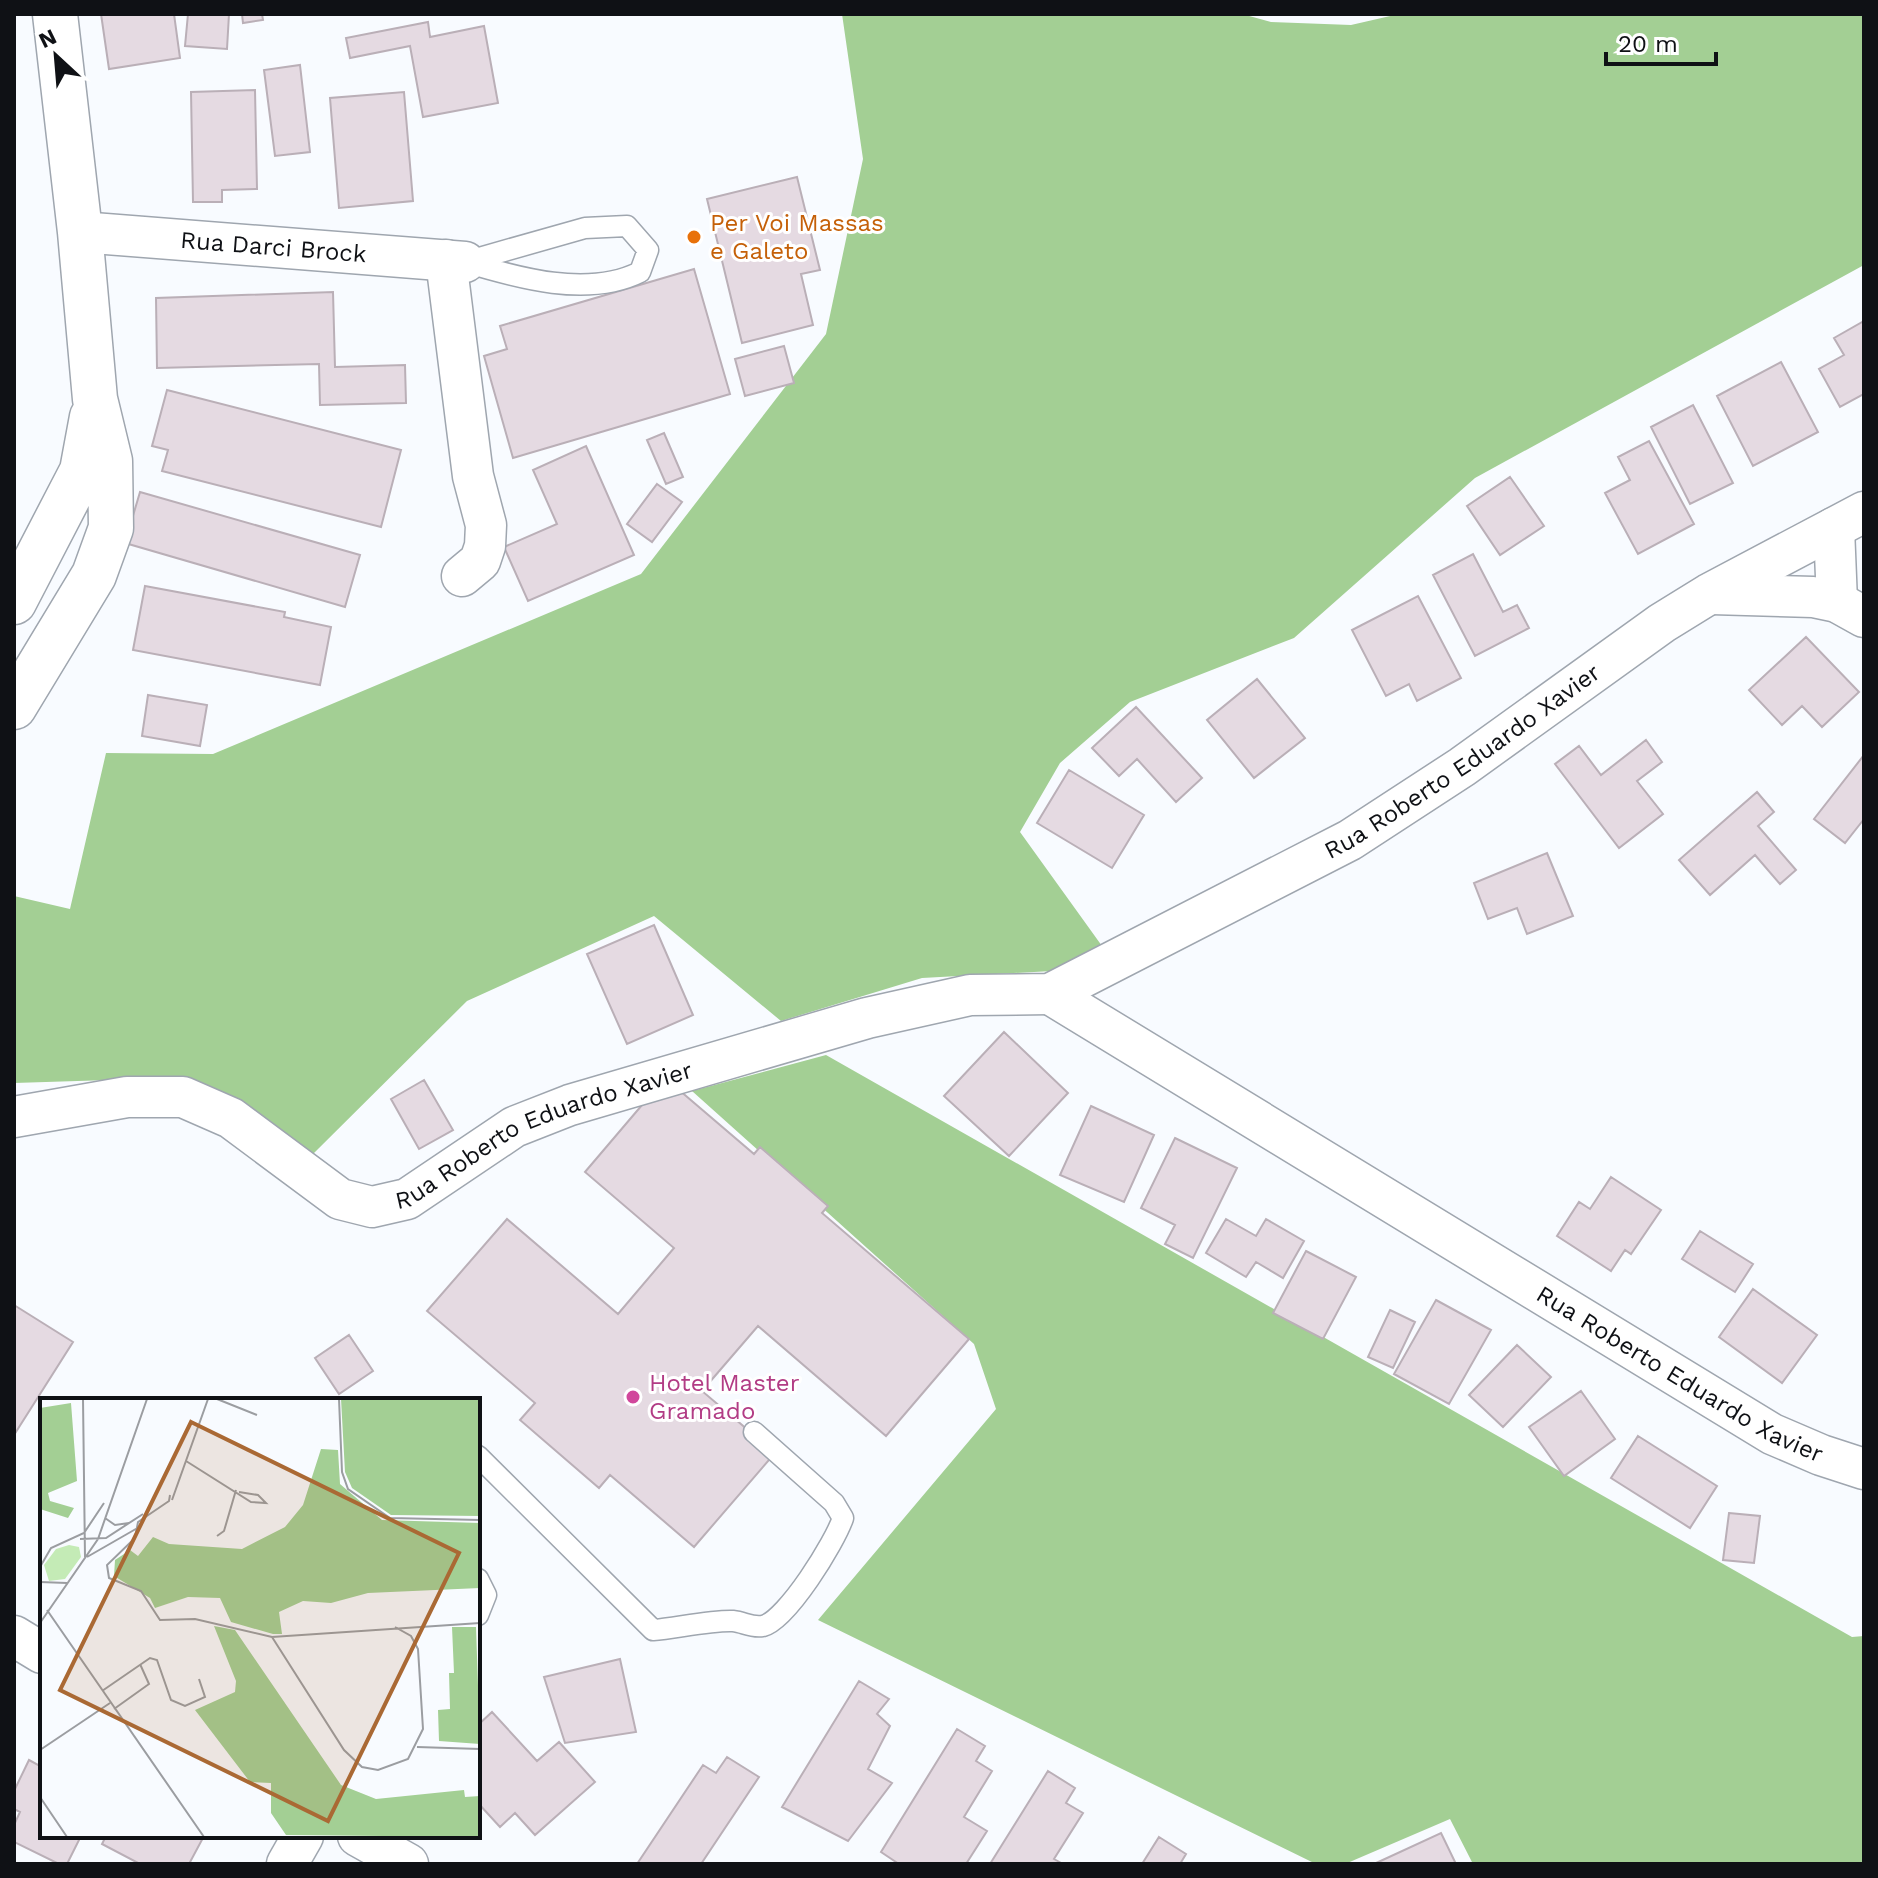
<svg xmlns="http://www.w3.org/2000/svg" width="1878" height="1878" font-family="'Work Sans',sans-serif">
  <style>
    .forest { fill: #a3cf94 }
    .building { fill: #e5dae2; stroke: #baafb7; stroke-width: 2 }
    .lines { fill: none; stroke-linecap: round; stroke-linejoin: round }
    .service-casing { stroke: #9fa6af; stroke-width: 23 }
    .minor-casing { stroke: #9fa6af; stroke-width: 43 }
    .tertiary-casing { stroke: #9fa6af; stroke-width: 47 }
    .service { stroke: #fff; stroke-width: 20 }
    .minor { stroke: #fff; stroke-width: 40 }
    .tertiary { stroke: #fff; stroke-width: 44 }
    .food-dot { fill: #e8710a; stroke: #fff; stroke-width: 3 }
    .hotel-dot { fill: #d1479c; stroke: #fff; stroke-width: 3 }
    .labels { text-anchor: middle; stroke-width: 6; stroke-linejoin: round; paint-order: stroke }
    .food-label { font-size: 24px; fill: #c56008; stroke: #fff; text-anchor: start }
    .street-label { font-size: 24px; fill: #0f1115; stroke: #fff }
    .hotel-label { font-size: 24px; fill: #b23c85; stroke: #fff; text-anchor: start }
    .inset-road { fill: none; stroke: #9b9da1; stroke-width: 2 }
    .view { fill: #aa6934; fill-opacity: 0.15; stroke: #aa6934; stroke-width: 4 }
    .inset-edge { fill: none; stroke: #0f1115; stroke-width: 4 }
  </style>
  <rect width="100%" height="100%" fill="#f8fbff"/>
  <path class="forest" d="M842 14H1242L1271 22 1351 25 1399 14H1864V265L1475 478 1294 638 1130 702 1060 763 1020 832 1102 946 1052 971 922 978 781 1021 654 916 467 1001 313 1154 252 1108 209 1088 173 1078 14 1083V896L70 909 106 753 213 754 641 574 826 334 863 159Z
    M826 1055 1852 1637 1864 1636V1864H1473L1450 1819 1345 1864H1316L818 1620 996 1409 974 1344 692 1091Z"/>
  <path class="building" d="M101 14H174L180 58 109 69Z
    M188 14H229L227 49 185 46Z
    M242 14H262L263 20 243 23Z
    M428 22 430 37 484 26 498 103 423 117 410 46 350 58 346 38Z
    M300 65 310 152 275 156 264 70Z
    M255 90 257 189 222 190V202H193L191 92Z
    M404 92 413 201 339 208 330 98Z
    M797 177 820 270 801 274 813 325 742 343 707 199Z
    M694 269 730 394 513 458 484 356 507 349 500 326Z
    M333 292 335 367 405 365 406 403 320 405 319 364 157 368 156 298Z
    M1864 321V394L1840 407 1819 369 1844 355 1834 338Z
    M784 346 794 383 745 396 735 359Z
    M1781 362 1818 432 1753 466 1717 396Z
    M167 390 401 450 381 527 162 471 168 450 152 446Z
    M1693 405 1733 483 1690 504 1651 427Z
    M664 433 683 477 666 484 647 440Z
    M1649 441 1694 524 1638 554 1605 493 1630 480 1618 457Z
    M586 446 634 555 528 601 504 547 557 524 533 470Z
    M1510 477 1544 526 1500 555 1467 506Z
    M657 484 682 502 652 542 627 524Z
    M140 492 360 555 345 607 125 543Z
    M1473 554 1503 612 1517 605 1529 628 1475 656 1433 575Z
    M145 586 285 612 284 617 331 627 320 685 133 650Z
    M1418 596 1461 678 1417 701 1409 684 1386 696 1352 630Z
    M1806 637 1859 692 1822 727 1802 706 1782 725 1749 690Z
    M1257 679 1305 738 1254 778 1207 720Z
    M148 695 207 705 200 746 142 736Z
    M1136 707 1202 778 1176 802 1137 759 1119 776 1092 748Z
    M1646 740 1662 762 1637 781 1663 814 1619 848 1555 764 1579 746 1601 775Z
    M1864 755V819L1845 843 1814 819Z
    M1069 770 1144 815 1112 868 1037 823Z
    M1757 792 1774 812 1758 826 1796 870 1780 884 1755 855 1710 895 1679 860Z
    M1547 853 1573 916 1527 934 1517 908 1488 919 1474 883Z
    M654 925 693 1015 627 1044 587 954Z
    M1004 1032 1068 1093 1009 1156 944 1096Z
    M665 1078 754 1154 760 1147 828 1206 822 1213 969 1339 886 1436 758 1326 702 1391 775 1453 694 1547 610 1475 599 1488 520 1420 535 1403 427 1311 507 1219 618 1314 674 1248 585 1172Z
    M424 1080 453 1130 419 1149 391 1099Z
    M1091 1106 1154 1135 1124 1202 1060 1175Z
    M1175 1138 1237 1168 1193 1258 1165 1244 1175 1225 1141 1208Z
    M1611 1177 1661 1210 1631 1254 1625 1250 1611 1271 1557 1236 1579 1202 1590 1209Z
    M1226 1219 1256 1236 1266 1219 1304 1241 1283 1278 1256 1262 1246 1277 1206 1253Z
    M1700 1231 1753 1264 1735 1292 1682 1259Z
    M1306 1251 1356 1277 1323 1339 1273 1313Z
    M1753 1289 1817 1335 1782 1383 1719 1337Z
    M1436 1300 1491 1330 1449 1404 1394 1374Z
    M14 1305 73 1342 14 1435Z
    M1390 1310 1415 1322 1393 1368 1368 1357Z
    M349 1335 373 1371 339 1394 315 1358Z
    M1517 1345 1551 1377 1503 1427 1469 1395Z
    M1581 1391 1615 1439 1564 1476 1529 1427Z
    M1638 1436 1717 1486 1690 1528 1611 1478Z
    M1729 1513 1760 1516 1754 1563 1723 1560Z
    M620 1659 636 1732 565 1743 544 1677Z
    M859 1681 889 1699 877 1714 890 1726 868 1769 892 1783 848 1841 782 1807Z
    M492 1712 537 1761 559 1742 595 1782 535 1835 515 1813 500 1827 478 1803V1725Z
    M957 1729 985 1746 976 1761 992 1771 964 1817 987 1831 966 1864H899L881 1852Z
    M727 1757 759 1777 701 1864H637L703 1765 716 1773Z
    M29 1760 42 1767V1836H81L67 1864H59L14 1842V1825L20 1812 14 1809V1791Z
    M1048 1771 1075 1788 1066 1803 1083 1813 1054 1859 1063 1864H990Z
    M1441 1833 1456 1864H1374Z
    M106 1836H204L189 1864H140L102 1844Z
    M1159 1837 1186 1854 1180 1864H1142Z"/>
  <g class="lines">
    <g class="service-casing">
      <path id="service" d="M627 226 648 250 640 272C588 298 518 278 465 262L585 228Z
        M478 1456 653 1630C676 1628 712 1620 733 1621 744 1622 751 1628 763 1626 787 1620 835 1542 843 1518L834 1503 754 1432
        M478 1579 486 1595 478 1615"/>
    </g>
    <g class="minor-casing">
      <g id="minor">
        <path id="s1" d="M80 232 465 262"/>
        <path d="M446 260 473 476 486 525 485 546 480 561 462 576"/>
        <path d="M1834 528 1837 602"/>
        <path d="M1712 594 1813 597 1837 602 1864 617"/>
        <path id="s2" d="M1050 994 1772 1434 1821 1455 1864 1469"/>
        <path id="s3" d="M14 1117 127 1097H183L231 1118 340 1199 372 1207 407 1199 514 1127 570 1105 867 1018 970 995 1050 994 1350 840 1462 767 1662 623 1709 594 1864 512"/>
        <path d="M14 1636 42 1653"/>
        <path d="M358 1836 408 1864"/>
        <path d="M287 1864 303 1836"/>
      </g>
    </g>
    <g class="tertiary-casing">
      <path id="tertiary" d="M14 602 82 471 92 417
        M14 707 94 575 111 528 110 461 95 399 80 232 55 14"/>
    </g>
    <use href="#service" class="service"/>
    <use href="#minor" class="minor"/>
    <use href="#tertiary" class="tertiary"/>
  </g>
  <circle class="food-dot" cx="694" cy="237" r="8"/>
  <circle class="hotel-dot" cx="633" cy="1397" r="8"/>
  <g class="labels">
    <g class="food-label">
      <text x="710" y="231">Per Voi Massas<tspan x="710" dy="28">e Galeto</tspan></text>
    </g>
    <g class="street-label">
      <text dy="8" stroke="none"><textPath href="#s1" startOffset="194">Rua Darci Brock</textPath></text>
      <text dy="8" stroke="none"><textPath href="#s3" startOffset="1586">Rua Roberto Eduardo Xavier</textPath></text>
      <text dy="8" stroke="none"><textPath href="#s3" startOffset="580">Rua Roberto Eduardo Xavier</textPath></text>
      <text dy="8" stroke="none"><textPath href="#s2" startOffset="736">Rua Roberto Eduardo Xavier</textPath></text>
    </g>
    <g class="hotel-label">
      <text x="649" y="1391">Hotel Master<tspan x="649" dy="28">Gramado</tspan></text>
    </g>
  </g>
  <g transform="translate(40 1398)">
    <rect width="440" height="440" fill="#f8fbff"/>
    <path d="M29 147 39 149 41 159 25 181 9 183 4 167 16 151Z" fill="#c4ebb6"/>
    <path d="M301 1H440V118L351 117 312 90 305 74ZM31 5 37 83 8 95 10 103 34 110 28 120 0 111V10ZM281 51 298 52 300 86 342 122 440 125V190L328 195 291 205 263 203 239 214 242 236H233L191 224 180 200 148 199 115 210 110 200 74 178 75 162 90 152 98 158 113 139 129 146 202 151 245 129 263 107ZM174 228 195 232 301 387 336 401 424 392 425 399 440 398V439L246 437 231 415V385L210 384 155 312 195 294 196 283ZM412 229H436L440 346 399 343 398 312 410 311 409 275H414Z" fill="#a3cf94"/>
    <path class="inset-road" d="M43 1 45 159M177 1 217 17M299 1 302 74 308 91 350 120 440 122M146 63 211 104 226 105 218 97 199 94M130 97 129 103 98 124 95 140 67 167 69 180 101 193 120 222 155 221 232 239 440 225M132 102 168 1M65 120 75 127 89 125M177 138 184 133 196 92M40 141 66 140 103 116M47 159 101 128M0 169 11 150 44 135 64 105M0 184 27 185M7 212 164 439M0 225 58 141 107 1M232 239 304 352 322 369 338 372 368 361 383 331 378 251 371 238 355 229M62 293 110 260 117 262 131 302 145 308 165 299 159 281M74 311 109 286 100 266M377 349 440 351M0 352 70 305M0 399 27 439"/>
    <path class="view" d="M151 24 419 155 288 423 20 292Z"/>
    <rect width="440" height="440" class="inset-edge"/>
  </g>
  <rect width="1878" height="1878" fill="none" stroke="#0f1115" stroke-width="32"/>
  <g transform="translate(56 56) rotate(334)" stroke="#ffffff" stroke-width="6" paint-order="stroke">
  <path d="M0-6L14 30L0 20L-14 30Z" fill="#0f1115"/>
  <text y="-12" font-size="22" font-weight="bold" text-anchor="middle" fill="#0f1115">N</text>
  </g>
  <path d="M1606 52v12h110v-12" fill="none" stroke="#0f1115" stroke-width="4"/>
  <text x="1618" y="52" font-size="24" fill="#0f1115" stroke="#ffffff" stroke-width="6" paint-order="stroke">20 m</text>
</svg>
